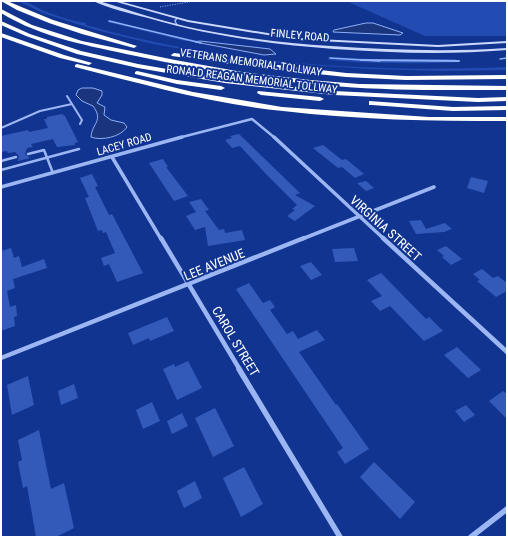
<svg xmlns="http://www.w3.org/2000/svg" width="508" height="538" font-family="'Roboto Condensed',sans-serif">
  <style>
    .green { fill: #224cb1 }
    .water { fill: #1a357b; stroke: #8eaef6 }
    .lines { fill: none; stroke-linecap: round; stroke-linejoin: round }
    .stream-far1 { stroke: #8eaef6; stroke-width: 1.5 }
    .stream { stroke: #8eaef6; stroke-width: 2 }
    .building { fill: #345ab9 }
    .path { stroke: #9cb6f3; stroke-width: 1; stroke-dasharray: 1 1.5; stroke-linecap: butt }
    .lane-far2 { stroke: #9cb6f3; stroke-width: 1.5 }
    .lane-far1 { stroke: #9cb6f3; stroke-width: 2 }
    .lane { stroke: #9cb6f3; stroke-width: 2.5 }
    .street-far3 { stroke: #9cb6f3; stroke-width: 2.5 }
    .street-far2 { stroke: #9cb6f3; stroke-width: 3.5 }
    .street-far1 { stroke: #9cb6f3; stroke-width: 4.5 }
    .street { stroke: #9cb6f3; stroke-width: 5.5 }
    .secondary { fill: #ccd9fd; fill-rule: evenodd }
    .highway { fill: #fff; fill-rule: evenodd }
    .labels { text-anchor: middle; stroke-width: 4; stroke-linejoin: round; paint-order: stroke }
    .far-street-label { font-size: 11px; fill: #fff; stroke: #113491 }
    .street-label { font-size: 13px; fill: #fff; stroke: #113491 }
  </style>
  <rect width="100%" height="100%" fill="#113491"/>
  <path class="green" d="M18 1C27 1 36 7 44 11 58 16 72 21 86 23V25C222 64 367 73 507 67V70L443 71 369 69 292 64 222 56 153 44 96 30 43 13Z
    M346 1H507V36H425Z
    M111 20 154 32 200 41H185L107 22Z
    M328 57 372 59H455L459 62C416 64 372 64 329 60Z"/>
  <path class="water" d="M366 23H373L403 33 400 35 333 32 334 30Z
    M200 41 270 49 276 54 264 55 195 42Z
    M82 88H93L102 91V95L97 103 105 107 104 115 111 120 124 123 127 127C121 137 101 141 91 137 92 123 104 121 93 106L82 101 76 95 78 90Z"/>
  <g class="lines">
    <path class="stream-far1" d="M109 21 201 43
      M330 58 380 61
      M500 59 507 58"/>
    <path class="stream" d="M361 60 459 61"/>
  </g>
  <path class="building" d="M62 114 65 116 78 142 75 143V145L57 147 53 139 31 144 33 147 27 148 25 154 30 158 18 161 19 156 15 152 8 153 7 151 1 152V136L28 130 29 132 48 128 44 119H47V117Z
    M239 134 300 193 295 195 315 206 295 221 287 216 295 210 292 209 297 205 266 174 240 146 232 148 225 140 232 138 230 136Z
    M323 145 342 160 346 159 364 174 355 178 342 167 338 168 313 148Z
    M163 159 168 167H166L188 196 174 201 149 163Z
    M92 174 98 186 95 187 109 215 112 214 143 273 117 282 109 264 104 266 101 258 115 253 106 232 103 233 102 230 98 231 85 198 89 197 80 178Z
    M471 177 488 181 484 193 467 188Z
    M366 181 374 188 366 191 357 183Z
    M201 199 209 210 205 211 219 230 224 229 225 233 242 230 245 240 208 246 205 227 195 230 186 216 196 212 189 202Z
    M421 220 426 229 445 223 452 229 444 232 416 234 409 221Z
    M446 246 462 259 451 265 442 257 444 256 437 250Z
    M11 248 14 258 19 256 22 267 44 259 47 268 13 279 15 288 7 291 10 307 16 305 17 316 14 317 15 326 1 331V251Z
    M354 248 358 261 335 262 332 249Z
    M311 262 322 275 311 280 300 266Z
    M482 269 493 278 498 276 507 283V291L496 297 477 281 480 280 473 274Z
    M381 273 426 319 429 317 443 331 424 341 390 306 380 311 371 301 382 296 367 280Z
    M249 283 263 303 270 300 275 307 270 310 287 334 293 331 298 339 317 330 325 340 299 352 336 405 337 404 369 449 345 464 337 452 343 448 236 289Z
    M167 317 174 331 150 341 149 338 133 345 128 333Z
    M457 347 481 370 468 378 444 355Z
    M188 361 202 388 177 400 163 369 174 364 175 367Z
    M28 376 34 405 12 415 7 385Z
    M74 384 78 398 61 405 58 391Z
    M503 391 507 394V419L489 401Z
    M152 402 160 421 143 429 136 410Z
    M466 405 475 415 464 422 455 411Z
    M215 408 234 446 213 457 195 418Z
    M182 413 188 426 172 434 167 421Z
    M39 430 51 489 64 483 74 528 56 537H36L27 486 23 488 18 462 22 460 18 440Z
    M374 462 415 502 400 519 360 477Z
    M244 467 263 504 241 517 223 478Z
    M195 481 202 498 184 508 177 491Z"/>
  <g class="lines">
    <path class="path" d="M160 7 194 1"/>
    <path class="lane-far2" d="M177 18 175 21 177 25"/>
    <path class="lane-far1" d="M67 96 82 120 80 124
      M1 128 40 111 72 104"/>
    <path class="lane" d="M28 154 44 150 53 173
      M1 161 16 157
      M1 170 79 149"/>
    <path class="street-far3" d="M178 138 252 119 275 138"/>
    <path class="street-far2" d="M274 137 384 239
      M112 157 161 239
      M1 187 182 137
      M302 239 434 187"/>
    <path class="street-far1" d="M161 238 240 370
      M383 238 507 352
      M1 358 304 238"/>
    <path class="street" d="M239 369 340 537
      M471 537 507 509"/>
    <path class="secondary" d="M93 1H99C132 11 164 22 198 29 242 38 286 43 331 46 390 50 448 52 507 48V50C449 55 392 53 334 49 271 44 209 36 148 18 133 14 107 8 93 1Z
      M113 1H119L188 20 298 38 438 45 507 41V43L438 47 298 40 188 22Z"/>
    <path class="highway" d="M1 1H7L53 20 137 46 134 48 82 34 49 23 17 10Z
      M1 9 32 25 82 41 175 60 242 72 310 80 359 84 507 86V90C449 90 392 91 334 86 267 81 202 70 136 56 90 46 42 38 1 13Z
      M1 21 30 34 81 51 138 64 225 79 334 91 478 98 507 97V101L478 102 334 95 225 83 138 68 77 54 26 36 1 25Z
      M1 33 64 55 92 63 89 65 60 58 1 37Z
      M174 53 346 73 406 76 507 75V79L406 80 346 77 260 68 172 56 171 55Z
      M77 64 193 92 282 107 429 117H507V121C432 121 357 120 283 111 212 104 143 84 75 67V65Z
      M137 71 177 80 221 86 225 88 221 90 177 84 135 74V72Z
      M258 91 320 97 324 99 320 101 261 95 257 93Z
      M369 101 453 107 507 106V110L453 111 372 105H369Z"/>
  </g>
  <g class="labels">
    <g class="far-street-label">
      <text transform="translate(300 35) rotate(5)" y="4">FINLEY ROAD</text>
      <text transform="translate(251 62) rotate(8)" y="4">VETERANS MEMORIAL TOLLWAY</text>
      <text transform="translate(252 79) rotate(7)" y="4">RONALD REAGAN MEMORIAL TOLLWAY</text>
      <text transform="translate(124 144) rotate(-16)" y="4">LACEY ROAD</text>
    </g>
    <g class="street-label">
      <text transform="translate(386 228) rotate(42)" y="5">VIRGINIA STREET</text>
      <text transform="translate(214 264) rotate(-22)" y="5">LEE AVENUE</text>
      <text transform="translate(236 341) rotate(59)" y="5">CAROL STREET</text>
    </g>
  </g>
  <rect width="508" height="538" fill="none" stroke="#ffffff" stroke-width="4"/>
</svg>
